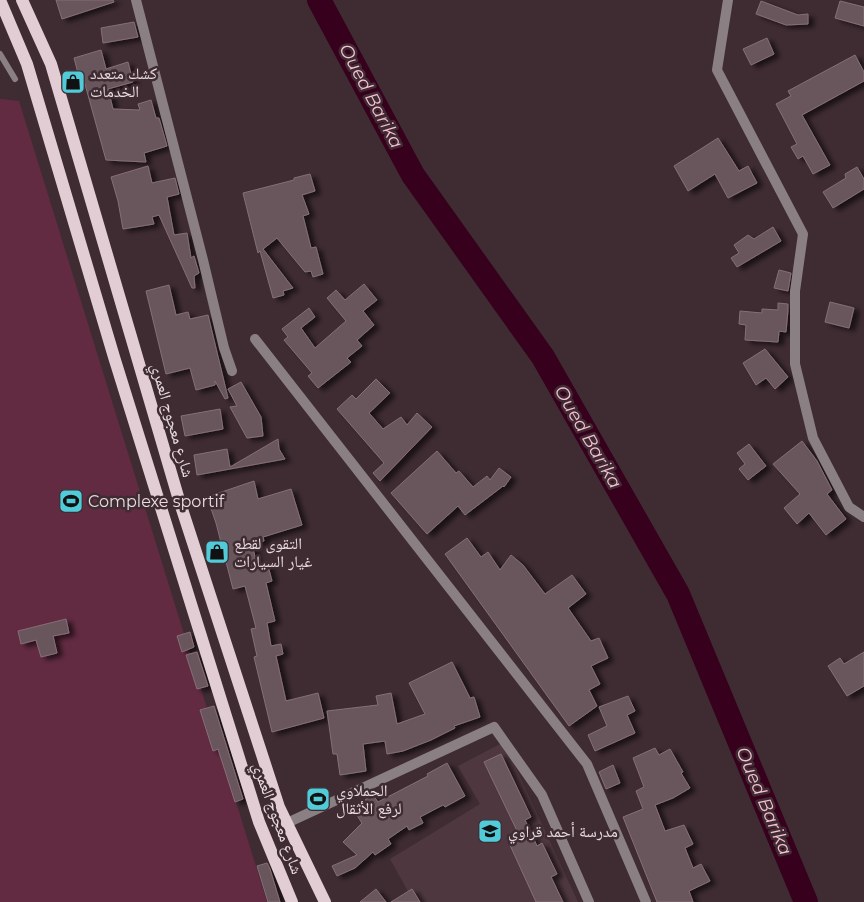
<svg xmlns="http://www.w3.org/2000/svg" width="864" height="902" font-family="Montserrat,'Noto Naskh Arabic',sans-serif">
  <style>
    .built { fill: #4f3740 }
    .green { fill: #622b42 }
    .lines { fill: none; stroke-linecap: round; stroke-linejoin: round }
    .river { stroke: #37011d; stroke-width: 24 }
    .building { fill: #69545b; stroke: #866f77; filter: url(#shadow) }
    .lane { stroke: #8a8083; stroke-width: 6 }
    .street { stroke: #8a8083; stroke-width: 10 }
    .primary { stroke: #e3cdd5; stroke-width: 12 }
    .labels { text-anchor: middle; stroke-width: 5; stroke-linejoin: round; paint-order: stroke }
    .poi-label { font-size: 16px; fill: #e9dce1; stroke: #3f2c33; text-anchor: start }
    .street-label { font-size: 16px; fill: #e9dce1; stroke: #3f2c33 }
    .water-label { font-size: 18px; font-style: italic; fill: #f9bfd4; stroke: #3f2c33 }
  </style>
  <defs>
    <filter id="shadow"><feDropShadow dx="5.5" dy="3" stdDeviation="2.5" flood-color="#0009"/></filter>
  </defs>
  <rect width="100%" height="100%" fill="#3f2c33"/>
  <path class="built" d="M504 742 578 902H414L390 859 480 804 458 766Z"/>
  <path class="green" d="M0 99 19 101 267 902H0Z"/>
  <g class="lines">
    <path class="river" d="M319 0 413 175 543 357 678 594 806 902"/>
  </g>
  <path class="building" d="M56 0H113L114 2 62 19Z
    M761 1 798 15 808 14V24L786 25 756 14Z
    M840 1 864 7V26L835 18Z
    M134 22 138 37 103 43 101 28Z
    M767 38 774 54 751 65 743 49Z
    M101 50 106 69 128 62 133 82 108 89 113 109 140 110 138 104 151 100 156 118H159L167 146 144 153 146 162 106 160 83 77H79L74 58Z
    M855 55 864 72V81L802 115 830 165 813 174 803 156 798 159 791 147 797 144 776 104 791 96 788 91Z
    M718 138 739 171 748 166 757 183 728 198 715 174 688 191 674 166Z
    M148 166 152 183 175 178 179 194 167 197 174 235 187 233 191 258 194 256 199 273 194 276 195 288H192L159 215 152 217 154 224 123 229 118 201 111 177Z
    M857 167 864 179V189L833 208 823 192 846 178 845 174Z
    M310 174 315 191 302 195 309 214 303 216 311 248 316 247 323 274 313 277 311 271 305 272 277 238 263 249 293 288 283 291 284 295 273 298 260 251 258 253 243 193 294 180V178Z
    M773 227 781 241 737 267 731 258 739 253 734 245 748 235 754 239Z
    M779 270 791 273 788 291 774 288Z
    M364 284 377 300 363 311 374 325 357 340 362 346 347 358 351 362 318 388 308 376 312 373 284 340 288 337 282 329 309 308 315 317 301 328 315 348 346 321 327 298 336 290 345 300Z
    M169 285 176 315 188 312 190 319 208 315 228 398 225 399 215 381V385L196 390 190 368 166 374 146 291Z
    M830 302 854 308 849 328 825 322Z
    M778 303 788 304V310L786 332 779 331 778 342 745 340 746 325 739 324 740 311 762 313V309L778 310Z
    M765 349 788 377 775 389 766 378 756 385 743 363Z
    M376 379 390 393 369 413 383 429 401 417 407 425 417 413 432 427 380 481 373 473 384 463 337 409 352 395 356 399Z
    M241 382 261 417 263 436 247 438 230 407 237 406 228 389Z
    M220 409 223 429 185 436 181 416Z
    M278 439 279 449 285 459 197 475 194 455 227 449 230 467Z
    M802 441 817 461 832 490 827 494 846 519 826 535 809 513 797 524 784 508 800 494 773 464Z
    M749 444 766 466 748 480 739 469 745 464 737 453Z
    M437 451 456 473 459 471 473 487 487 476 490 480 499 468 511 477 504 487 503 486 465 515 458 506 427 534 391 493Z
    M254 481 258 499 291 489 302 525 263 537 264 541 252 544 257 565 267 562 272 581 266 583 275 621 267 623 271 646 281 644 283 654 276 656 286 701 318 693 324 718 272 732 254 657 257 656 251 629 256 628 245 586 233 589 216 523 207 497Z
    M467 538 481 557 488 552 500 570 511 555 523 565 545 594 572 575 586 594 568 608 591 641 599 638 608 658 591 666 600 684 589 690 597 706 569 726 445 554Z
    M66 619 69 633 53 636 57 653 41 657 36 640 21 644 18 631Z
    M190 632 194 647 182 652 177 636Z
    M197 652 208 686 197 689 186 655Z
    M864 652V686L847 696 828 666 840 658 844 664Z
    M452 662 470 698 474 697 480 717 454 726 455 728 431 740 403 751 387 754 385 741 363 744 366 771 340 775 337 754H333L327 711 378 705 376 696 391 693 397 724 425 714 409 683Z
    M628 696 635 711 627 715 635 733 595 751 588 735 607 726 599 707Z
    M214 706 243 799 235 802 218 749 213 751 200 710Z
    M655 748 659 755 670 749 683 772 681 773 690 788 673 798 655 805 665 831 684 825 693 844 685 848 693 868 701 864 710 881 689 891 693 902H657L623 817 643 809 636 791 644 787 633 758Z
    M501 754 531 817 525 820 537 846 542 843 557 874 551 877 563 902H536L509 843 520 837 484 762Z
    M447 763 465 796 445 807 443 805 420 817 423 823 409 830 407 826 388 839 391 844 375 855 373 852 355 868 337 876 332 866 357 855 343 842 362 823 352 808 373 795 378 802 428 776 427 774Z
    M613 765 620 783 606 789 599 772Z
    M267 863 270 869 280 902H268L257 866Z
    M376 889 386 902H360Z
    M412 889 420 902H391Z"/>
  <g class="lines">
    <path class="lane" d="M0 54 15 79"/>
    <path class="street" d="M136 0 203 260 224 348 232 371
      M728 0 717 70 803 234 795 291V364L813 438 849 507 864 517
      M255 339 587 764 646 902
      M287 823 494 727 542 795 589 902"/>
    <path class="primary" d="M0 0 27 64 114 357 259 822 292 902
      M22 0 51 64 179 500 279 807 325 902"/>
  </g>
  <defs>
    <g id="shop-square" transform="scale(1.25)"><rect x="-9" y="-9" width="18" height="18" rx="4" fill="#52cbd9" stroke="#3f2c33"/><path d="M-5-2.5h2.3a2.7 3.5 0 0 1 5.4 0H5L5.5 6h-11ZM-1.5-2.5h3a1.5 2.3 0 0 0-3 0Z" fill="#111"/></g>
    <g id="stadium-square" transform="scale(1.25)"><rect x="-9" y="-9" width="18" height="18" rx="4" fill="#52cbd9" stroke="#3f2c33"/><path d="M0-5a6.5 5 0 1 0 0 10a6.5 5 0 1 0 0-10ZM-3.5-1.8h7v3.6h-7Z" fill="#111"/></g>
    <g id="school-square" transform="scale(1.25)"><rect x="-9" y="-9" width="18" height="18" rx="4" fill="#52cbd9" stroke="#3f2c33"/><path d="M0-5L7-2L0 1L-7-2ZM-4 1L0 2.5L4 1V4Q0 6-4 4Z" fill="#111"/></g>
  </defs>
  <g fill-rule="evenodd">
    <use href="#shop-square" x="73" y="82"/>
    <use href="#stadium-square" x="71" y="501"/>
    <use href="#shop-square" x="217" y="552"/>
    <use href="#stadium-square" x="318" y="799"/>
    <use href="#school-square" x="490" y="831"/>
  </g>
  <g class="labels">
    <g class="poi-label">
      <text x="90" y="79">كشك متعدد<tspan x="90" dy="18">الخدمات</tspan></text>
      <text x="88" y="507">Complexe sportif</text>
      <text x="234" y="549">التقوى لقطع<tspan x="234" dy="18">غيار السيارات</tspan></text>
      <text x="336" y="796">الحملاوي<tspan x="336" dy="18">لرفع الأثقال</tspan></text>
      <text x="508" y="837">مدرسة أحمد قراوي</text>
    </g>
    <g class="street-label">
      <text transform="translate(173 420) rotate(74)" y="6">شارع معجوج العمري</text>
      <text transform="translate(278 818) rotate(70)" y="6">شارع معجوج العمري</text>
    </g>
    <g class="water-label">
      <text transform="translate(371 96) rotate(62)" y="6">Oued Barika</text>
      <text transform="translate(588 437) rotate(60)" y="6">Oued Barika</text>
      <text transform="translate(764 801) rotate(67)" y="6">Oued Barika</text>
    </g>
  </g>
</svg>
